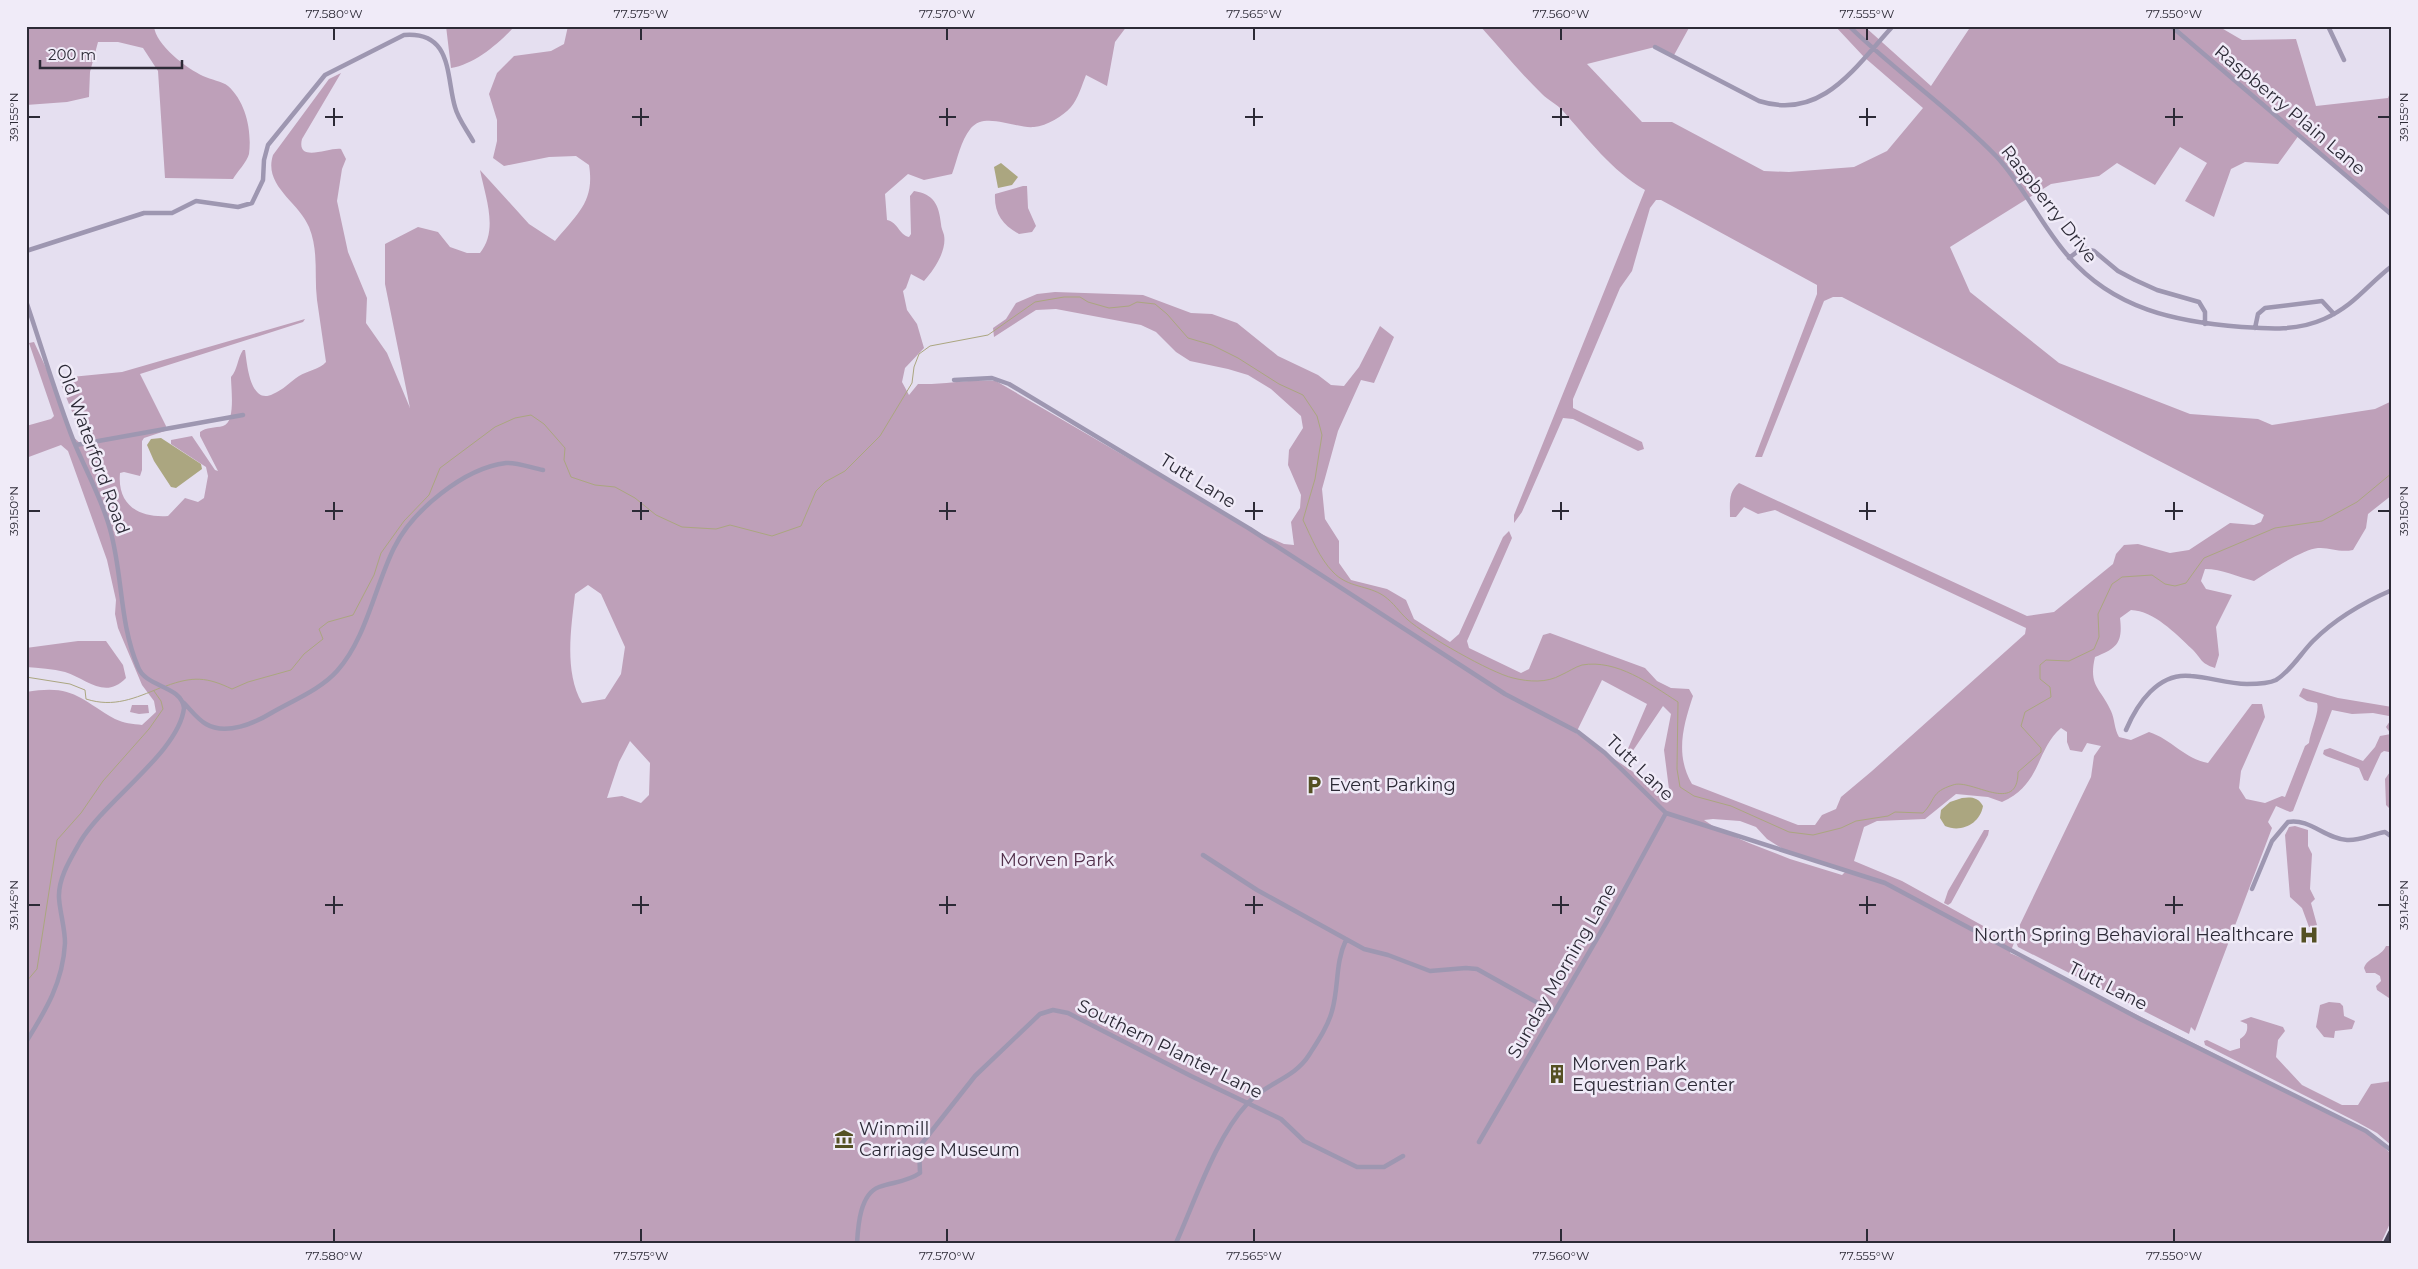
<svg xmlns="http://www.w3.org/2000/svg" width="2418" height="1269" font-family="Montserrat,sans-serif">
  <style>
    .green { fill: #bea0b9; fill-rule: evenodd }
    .water { fill: #aba680 }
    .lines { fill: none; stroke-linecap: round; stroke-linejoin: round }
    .stream { stroke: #aba680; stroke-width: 1 }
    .street { stroke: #9e97b1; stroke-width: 4.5 }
    .highway { stroke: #454256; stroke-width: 8 }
    .ticks { fill: none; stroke: #2c2a36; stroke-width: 2 }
    .labels { text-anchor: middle; stroke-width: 5; stroke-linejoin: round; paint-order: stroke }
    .street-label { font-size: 18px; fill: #2c2a36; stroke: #f0ebf8 }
    .poi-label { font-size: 18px; fill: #2c2a36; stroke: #f0ebf8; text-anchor: start }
    .park-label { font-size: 18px; fill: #52304b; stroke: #f0ebf8 }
    .neatline { fill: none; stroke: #2c2a36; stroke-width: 2 }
    .ticks-label { font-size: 12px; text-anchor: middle; fill: #2c2a36 }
  </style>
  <rect width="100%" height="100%" fill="#e5dff0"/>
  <path class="green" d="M26 26H154C155 45 188 69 203 76 211 80 222 81 228 86 246 102 252 131 249 154 247 162 237 172 233 179L165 178 158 71 143 48 118 42H98L90 72 89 97 67 102 26 105Z
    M446 26H515C498 44 475 64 451 68Z
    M568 26H1127L1115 42 1107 86 1086 75C1082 85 1078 99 1071 107 1063 116 1047 126 1034 127 1016 129 985 111 971 128 960 142 958 158 952 174L924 180 908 174 885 194 887 220C898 222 899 235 909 237L911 234 910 196 914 191C934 194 939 205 941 224 941 228 943 231 944 235 947 251 934 270 924 281L911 274 906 288 903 291 907 310 917 324 924 348 905 368 902 382 909 395 918 384C944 385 969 379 996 381L1250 529 1284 544 1294 545 1291 522 1300 508 1301 495 1288 465 1289 450 1303 428 1301 416 1271 389 1248 375 1228 369 1190 361 1176 352 1156 332 1141 325 1056 309 1036 310 994 337 993 328 1006 319 1016 303 1037 294 1055 292 1143 295 1191 313 1212 314 1237 323 1278 356 1318 375 1331 385 1344 386 1359 367 1380 326 1394 337 1374 383 1361 380 1338 431 1322 489 1325 519 1339 541V563L1351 580 1387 589 1406 600 1414 619 1450 642 1459 634 1503 537 1509 531 1512 538 1467 641 1469 648 1521 673 1529 669 1543 635 1550 633 1645 668 1657 681 1671 688 1689 689 1693 696C1683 726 1675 755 1692 784L1798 825H1815L1822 815 1836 809 1841 797 1872 771 2025 634 2026 628 1775 510 1758 514 1744 507 1736 517H1730C1730 503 1728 492 1739 483L2027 616 2054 612 2113 564 2116 554 2124 545 2138 544 2170 553 2189 550 2230 523 2254 525 2261 522 2264 515 1842 297H1833L1824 301 1762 457H1755L1817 294V285L1661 200H1656L1650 208 1632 271 1620 288 1573 399V408L1642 442 1644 449 1638 451 1573 419 1563 418 1522 512 1514 523V515L1645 190C1612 171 1588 139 1563 111 1557 104 1548 100 1542 94 1520 73 1501 49 1480 26H1690L1673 57 1655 47 1587 64 1642 122H1672L1764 171 1789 172 1854 167 1887 151 1923 108 1864 57 1835 26H1864L1931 86 1971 26H2218L2242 40 2296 39 2316 106 2388 98 2392 87V215L2299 135 2278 164 2245 162 2231 169 2214 217 2185 201 2207 163 2180 147 2155 185 2117 163 2099 176 2051 184 1950 247 1970 292 2059 363 2190 414 2258 419 2272 425 2375 409 2392 401V495L2368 514 2366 528 2353 550C2339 553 2330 547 2318 548 2303 549 2268 572 2254 581 2238 577 2222 569 2205 569L2201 581 2206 589 2232 595 2216 627 2219 655 2215 668C2200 663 2202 659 2192 649 2175 633 2154 611 2131 610L2120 618C2123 643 2117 648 2095 657 2088 687 2101 688 2111 711 2115 720 2114 728 2119 737L2131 740 2149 732C2171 739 2185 759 2208 763L2252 704H2262L2265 717 2241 771 2239 788 2246 799 2265 803 2282 796 2285 797 2305 746 2309 743C2310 732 2320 711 2317 703L2307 701 2299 696 2303 688 2338 698 2392 707V758L2389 752 2384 751 2381 753 2368 781 2364 780 2359 768 2326 756 2323 754 2324 750 2330 748 2363 761 2375 747 2380 736 2391 734 2386 727 2390 721 2389 716 2373 713 2352 714 2332 710 2293 811 2290 812 2276 806 2268 822 2272 828 2195 1031 2191 1027 2189 1034 2018 947 2014 937 2091 777 2094 756 2101 746 2087 743 2082 752 2070 750 2067 742V732L2061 728C2035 751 2042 784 2002 802L1988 797 1956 794 1925 819 1877 821 1864 827 1854 861 1902 881 2014 943 2010 953 2042 967 2368 1131 2392 1155V1219L2381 1243H26V692C73 684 78 698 115 719 123 723 133 724 142 725L156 712 154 701 142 685 118 628 115 614 116 600 107 560 68 451 61 445 26 458V426L51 419 54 416 29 343 34 342 47 370 70 434 82 445 86 446 60 382 61 378 122 372 305 319 303 322 140 374 166 426 165 431 144 438 142 441V470L140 476 124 472 120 473C117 505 139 518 168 516L185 498 198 502 204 498 208 476 206 467 171 444V440L192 436 215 470 218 471 200 436V432C206 427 215 428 223 426 236 423 231 388 231 377 238 369 237 359 243 350H245C247 363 250 406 273 394 283 390 290 382 299 376 307 371 320 369 326 362 323 341 320 321 317 300 314 276 319 251 309 227 299 202 263 186 273 155L329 79 341 73 302 139C296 164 329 147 341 149L346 159 342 169 337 201 348 252 367 298 366 323 387 353 410 408 385 284V244L418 227 438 232 450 247 467 253H480C499 230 485 196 480 170L529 224 555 241C577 214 595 202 589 165L576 156 549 157 504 166 493 158 497 141V120L489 94 497 73 514 56 551 51 564 44ZM588 585 601 594 625 647 621 674 605 699 582 703C564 671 571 629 575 594ZM1602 680 1647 704 1624 758 1630 755 1663 706 1671 714 1664 750 1670 797 1576 733ZM630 741 650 763 649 795 641 803 622 796 607 798 619 762ZM1713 819 1740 821 1756 827 1767 839 1783 849 1847 870 1842 875 1790 859 1749 843 1719 830 1704 820Z
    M1023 186H1027L1028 208 1036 226 1032 232 1019 234C1002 225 994 213 995 194Z
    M78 641H106L123 665 126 678C105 700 87 679 65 672 53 669 39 668 26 667V648Z
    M132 705H148L149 713 139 714 130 712Z
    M2392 769V808L2390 809 2386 805 2385 779Z
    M2295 826 2308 830V846L2312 854 2310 889 2315 899 2311 903 2317 925 2309 927 2302 908 2290 897 2285 835 2289 827Z
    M1984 830H1989L1988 835 1951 903 1948 905 1944 903 1948 891Z
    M2386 946H2392V1000L2377 990 2376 986 2381 981 2380 976 2375 973H2366L2364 968C2368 957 2381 957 2386 946Z
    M2329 1002 2340 1003 2343 1006 2344 1016 2355 1021 2352 1029 2335 1031 2334 1038 2324 1037 2316 1027 2320 1005Z
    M2251 1017 2283 1027 2285 1031 2278 1040 2276 1057 2302 1085 2342 1105H2358L2371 1084 2392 1081V1146L2377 1133 2357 1122 2205 1045 2204 1041 2207 1040 2230 1051 2240 1048V1039C2246 1035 2248 1031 2247 1024L2240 1021Z"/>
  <path class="water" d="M1001 163 1018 177 1012 185 998 188 994 167Z
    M161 438 201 464 202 469 176 488 171 487 154 461 147 445 151 439Z
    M1962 798C1971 797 1978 797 1983 806 1980 824 1961 833 1945 826L1940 818 1941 810 1950 802Z"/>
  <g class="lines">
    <path class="stream" d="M26 677 70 684 85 690 86 699C114 708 135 698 160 688
      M166 686C193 676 207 677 232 689L248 682 291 670 304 654 323 639 319 629 328 622 353 615 374 575 381 553 404 521 429 495 440 468 495 427 515 418 531 415 544 424 565 448 564 460 571 477 595 485 615 487 635 498 656 515 682 527 716 529 730 525 772 536 801 526 816 491 825 482 845 471 880 436 912 383 914 367 919 354 930 346 988 335 1035 302 1064 297H1080L1088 302 1109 308 1129 306 1137 302 1155 304 1167 314 1188 338 1212 345 1238 358 1279 384 1303 395 1317 416 1322 435 1315 479 1303 520C1311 537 1320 559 1333 572 1348 588 1368 585 1384 596 1394 603 1399 612 1408 620 1425 635 1491 673 1513 678 1529 682 1547 683 1561 675 1568 672 1575 667 1582 665 1617 659 1650 684 1678 702L1677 769 1680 787 1694 796 1731 806 1789 832 1813 835 1841 828 1856 821 1888 816 1895 812 1923 813C1936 800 1930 792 1953 785 1971 778 2018 816 2018 772L2041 752V748L2021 726 2025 712 2051 697 2050 687 2040 679V665L2046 660 2069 661 2094 649 2099 637 2098 614 2112 584 2118 580 2122 577 2152 575 2165 584 2175 586 2186 583 2204 558 2275 528 2322 521 2357 502 2392 473
      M26 982 37 969 57 840 81 813 103 781 149 729 163 709 161 701 154 691"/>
    <path class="street" d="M1849 26C1896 72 1951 109 1996 156 2025 187 2041 226 2069 257 2114 309 2176 322 2242 327 2270 329 2297 331 2324 319 2354 306 2367 285 2392 266
      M2171 26 2392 215
      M2328 26 2344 60
      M1655 47 1759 101C1822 121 1855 67 1893 26
      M26 251 144 213H172L196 201 238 207 252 203 263 180 264 160 268 145 325 75 404 35C453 31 446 77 455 107 458 119 467 130 473 141
      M2069 258 2082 248 2094 251 2118 271 2135 280 2157 290 2199 302 2205 312V324
      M26 301C42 348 56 396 74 442 86 471 102 499 110 529 123 575 119 622 138 667 146 688 181 685 184 708 179 752 105 800 80 842 71 858 58 878 59 898 60 913 65 928 65 943 63 982 46 1010 26 1042
      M2255 328 2258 314 2265 308 2322 301 2334 314
      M954 380 992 378 1009 384 1250 529 1505 694 1578 732 1605 753 1666 813 1885 883 2140 1019 2366 1131 2392 1151
      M76 445 243 415
      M184 703C191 710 197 719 206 724 226 736 255 723 273 712 294 700 321 689 337 671 366 639 375 586 394 548 412 511 464 468 506 463 517 462 532 468 543 470
      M2126 730C2137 704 2158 672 2191 676 2210 677 2227 684 2247 684 2256 684 2268 684 2276 680 2291 671 2301 653 2313 641 2336 618 2362 603 2392 590
      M1203 855 1257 890 1364 949 1388 955 1430 971 1466 968 1477 969 1554 1012
      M2252 889 2272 841 2288 822C2310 818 2325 839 2347 840 2360 841 2372 834 2385 832L2392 837
      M1479 1142 1609 918 1666 813
      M857 1243C858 1226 860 1194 879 1187 893 1182 907 1182 920 1173L919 1147 975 1076 1040 1014 1053 1010 1068 1013 1191 1076 1281 1119 1304 1141 1357 1167H1384L1403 1156
      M1176 1243C1195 1201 1216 1137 1247 1104 1265 1083 1294 1079 1309 1055 1318 1041 1328 1026 1332 1011 1339 987 1335 963 1346 940"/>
    <path class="highway" d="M2387 1243 2392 1233"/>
  </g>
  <path class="ticks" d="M334 28V40M641 28V40M947 28V40M1254 28V40M1561 28V40M1867 28V40M2174 28V40M334 108V126M641 108V126M947 108V126M1254 108V126M1561 108V126M1867 108V126M2174 108V126M28 117H40M325 117H343M632 117H649M939 117H956M1245 117H1263M1552 117H1569M1859 117H1876M2165 117H2183M2378 117H2390M334 502V520M641 502V520M947 502V520M1254 502V520M1561 502V520M1867 502V520M2174 502V520M28 511H40M325 511H343M632 511H649M939 511H956M1245 511H1263M1552 511H1569M1859 511H1876M2165 511H2183M2378 511H2390M334 896V914M641 896V914M947 896V914M1254 896V914M1561 896V914M1867 896V914M2174 896V914M28 905H40M325 905H343M632 905H649M939 905H956M1245 905H1263M1552 905H1569M1859 905H1876M2165 905H2183M2378 905H2390M334 1229V1242M641 1229V1242M947 1229V1242M1254 1229V1242M1561 1229V1242M1867 1229V1242M2174 1229V1242"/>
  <defs>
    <g id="parking-bare" transform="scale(1.5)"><path d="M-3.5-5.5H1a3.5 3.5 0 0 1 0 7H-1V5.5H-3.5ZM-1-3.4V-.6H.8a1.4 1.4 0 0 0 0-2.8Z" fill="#545023" stroke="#f0ebf8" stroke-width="2.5" paint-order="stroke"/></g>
    <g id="hospital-bare" transform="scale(1.5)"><path d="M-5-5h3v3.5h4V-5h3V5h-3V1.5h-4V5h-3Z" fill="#545023" stroke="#f0ebf8" stroke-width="2.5" paint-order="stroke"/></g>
    <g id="building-bare" transform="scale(1.5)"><path d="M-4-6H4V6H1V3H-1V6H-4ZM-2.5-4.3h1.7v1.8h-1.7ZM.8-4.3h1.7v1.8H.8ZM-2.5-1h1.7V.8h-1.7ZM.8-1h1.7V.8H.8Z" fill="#545023" stroke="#f0ebf8" stroke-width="2.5" paint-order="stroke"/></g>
    <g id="museum-bare" transform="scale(1.5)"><path d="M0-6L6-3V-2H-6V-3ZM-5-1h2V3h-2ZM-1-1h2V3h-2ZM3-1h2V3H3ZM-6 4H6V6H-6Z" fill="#545023" stroke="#f0ebf8" stroke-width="2.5" paint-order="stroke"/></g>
  </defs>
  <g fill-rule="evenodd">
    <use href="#parking-bare" x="1314" y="785"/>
    <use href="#hospital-bare" x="2309" y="935"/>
    <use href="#building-bare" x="1557" y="1074"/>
    <use href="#museum-bare" x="844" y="1139"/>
  </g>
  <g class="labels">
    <g class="street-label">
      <text transform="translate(2290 110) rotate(40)" y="6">Raspberry Plain Lane</text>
      <text transform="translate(2049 204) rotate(52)" y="6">Raspberry Drive</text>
      <text transform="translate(93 449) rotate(70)" y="6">Old Waterford Road</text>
      <text transform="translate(1198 481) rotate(32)" y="6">Tutt Lane</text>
      <text transform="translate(1640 768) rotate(44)" y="6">Tutt Lane</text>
      <text transform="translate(1562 971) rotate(-60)" y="6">Sunday Morning Lane</text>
      <text transform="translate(2108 986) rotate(27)" y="6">Tutt Lane</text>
      <text transform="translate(1170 1049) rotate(26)" y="6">Southern Planter Lane</text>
    </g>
    <g class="poi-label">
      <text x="1329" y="791">Event Parking</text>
      <text x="2294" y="941" text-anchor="end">North Spring Behavioral Healthcare</text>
      <text x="1572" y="1070">Morven Park<tspan x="1572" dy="21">Equestrian Center</tspan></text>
      <text x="859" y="1135">Winmill<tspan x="859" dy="21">Carriage Museum</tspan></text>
    </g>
    <g class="park-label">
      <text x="1057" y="866">Morven Park</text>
    </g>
  </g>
  <rect width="2418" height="1269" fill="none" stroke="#f0ebf8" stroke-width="55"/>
  <path d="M40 60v8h142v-8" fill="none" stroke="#2c2a36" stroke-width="2.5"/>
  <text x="48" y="60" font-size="15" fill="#2c2a36" stroke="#f0ebf8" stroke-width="4" paint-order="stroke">200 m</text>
  <rect x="28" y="28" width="2362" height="1214" class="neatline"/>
  <g class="ticks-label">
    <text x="334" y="18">77.580°W</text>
    <text x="641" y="18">77.575°W</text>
    <text x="947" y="18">77.570°W</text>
    <text x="1254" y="18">77.565°W</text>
    <text x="1561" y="18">77.560°W</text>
    <text x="1867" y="18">77.555°W</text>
    <text x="2174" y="18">77.550°W</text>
    <text transform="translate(14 117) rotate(-90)" y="4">39.155°N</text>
    <text transform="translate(2404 117) rotate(-90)" y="4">39.155°N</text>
    <text transform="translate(14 511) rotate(-90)" y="4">39.150°N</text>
    <text transform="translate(2404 511) rotate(-90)" y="4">39.150°N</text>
    <text transform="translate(14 905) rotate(-90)" y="4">39.145°N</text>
    <text transform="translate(2404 905) rotate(-90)" y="4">39.145°N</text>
    <text x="334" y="1260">77.580°W</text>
    <text x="641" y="1260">77.575°W</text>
    <text x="947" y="1260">77.570°W</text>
    <text x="1254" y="1260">77.565°W</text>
    <text x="1561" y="1260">77.560°W</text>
    <text x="1867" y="1260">77.555°W</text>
    <text x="2174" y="1260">77.550°W</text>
  </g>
</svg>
